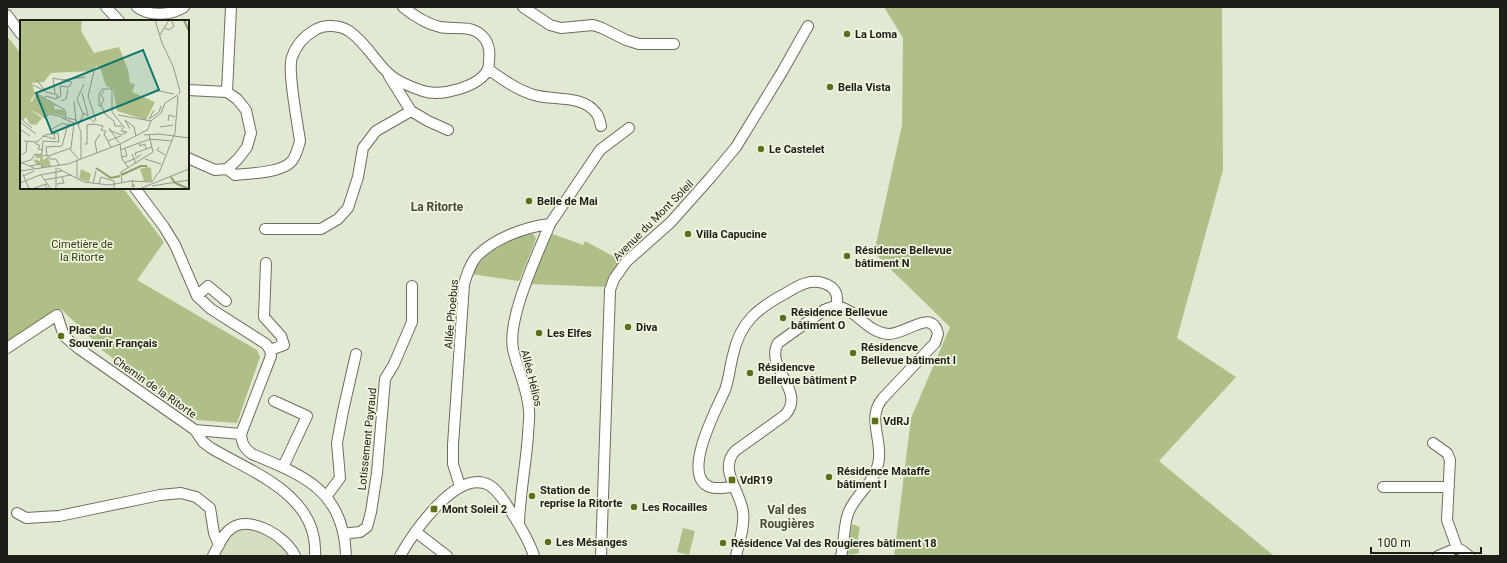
<svg xmlns="http://www.w3.org/2000/svg" width="1507" height="563" font-family="Roboto,sans-serif">
  <style>
    .built { fill: #d4ddc0 }
    .green { fill: #afbf87 }
    .lines { fill: none; stroke-linecap: round; stroke-linejoin: round }
    .minor-casing { stroke: #6a6f5c; stroke-width: 12 }
    .minor { stroke: #fff; stroke-width: 10 }
    .poi-dot { fill: #5e6f1c; stroke: #f0f6e0; stroke-width: 1.5 }
    .labels { text-anchor: middle; stroke-width: 3.5; stroke-linejoin: round; paint-order: stroke }
    .poi-label { font-size: 11px; font-weight: bold; fill: #1c1f17; stroke: #f0f6e0; text-anchor: start }
    .street-label { font-size: 11px; fill: #1c1f17; stroke: #f0f6e0 }
    .park-label { font-size: 11px; fill: #323c11; stroke: #f0f6e0 }
    .neighbourhood-label { font-size: 12px; font-weight: bold; fill: #474c3a; stroke: #f0f6e0 }
    .inset-river { fill: none; stroke: #909e67; stroke-width: 2 }
    .inset-road { fill: none; stroke: #939888; stroke-width: 1 }
    .view { fill: #0f766e; fill-opacity: 0.15; stroke: #0f766e; stroke-width: 2 }
    .inset-edge { fill: none; stroke: #1c1f17; stroke-width: 2 }
  </style>
  <rect width="100%" height="100%" fill="#e2e9d3"/>
  <path class="built" d="M241 527 265 532 282 544 290 556H217L231 532Z"/>
  <path class="green" d="M884 7H1222L1223 170 1177 338 1236 377 1159 461 1274 556H894L911 418 950 327 874 253 902 125 903 38Z
    M7 36 21 54V188H123L164 242 137 280 257 350 260 357 237 423 197 420 153 390 102 350 104 347 92 339 61 309 7 345Z
    M533 233 536 239 519 281 471 274C482 259 496 242 514 236 520 234 527 234 533 233Z
    M550 233 583 245 585 241 622 261 610 277 606 287 530 284Z
    M852 524 860 527 858 538 859 553 850 555 847 553Z
    M683 528 695 531 689 555 677 552Z"/>
  <g class="lines">
    <g class="minor-casing">
      <path id="minor" d="M106 7 119 21
        M137 7C150 17 172 15 184 7
        M523 7 550 25 561 28 593 25 602 28 626 40 639 44H674
        M7 15 21 34
        M488 69C502 79 517 90 534 95 554 101 583 94 597 114 599 117 600 122 601 126
        M389 76 411 111 428 121 448 130
        M188 90 227 92 237 99 246 110 251 133 247 147 238 159 227 169 215 170 188 158
        M227 92 231 7
        M227 169 235 175C251 173 280 173 291 162 296 157 298 148 300 141 298 125 287 70 292 57 296 46 304 36 315 30 324 24 340 25 349 31 365 42 373 58 386 71 395 81 411 87 423 91 440 97 480 87 488 69 489 66 489 62 489 60 490 53 489 45 485 39 473 23 455 30 440 27 427 24 413 15 403 7
        M135 188 164 227 175 245 197 296 211 309 266 344 270 350 271 356 241 434C242 444 244 448 252 454 305 476 344 491 346 556
        M265 229H321L338 219 348 208 358 177 363 148 376 131 411 111
        M266 263 264 317 281 336 284 345 270 350
        M197 296 208 286 226 301
        M7 348 57 315 64 336 78 348 195 430 241 434
        M274 401 307 416 283 467
        M195 430 203 442 211 448C253 473 319 495 315 556
        M1433 443 1447 453 1450 460 1447 520 1457 548
        M460 486 453 464V445L464 284C467 274 470 264 477 256 495 238 525 227 550 224L600 150 629 128
        M734 486C728 488 717 489 710 487 680 476 717 408 725 390 729 379 730 366 733 355 740 322 758 308 786 293 798 286 809 279 823 283 836 287 838 294 837 306
        M1383 487H1449
        M326 497 340 478 337 443 343 411 356 354
        M17 513 26 518 59 516 160 495 181 493 196 497 210 508 214 533 219 545
        M519 523C520 494 526 464 528 435 528 427 530 418 529 411 528 389 517 369 513 349 507 318 538 253 550 224
        M416 532 447 556
        M345 535 350 533 360 532 367 527 371 512 377 473 385 379 394 364 412 322V286
        M1457 548 1463 551 1469 556
        M213 556C218 547 223 533 232 528 251 515 287 537 295 556
        M400 556C413 533 457 468 489 485 498 490 504 501 510 510 519 524 529 540 534 556
        M601 556 610 290 614 279 626 262 671 222 711 177 736 147 782 72 808 26
        M736 556C739 543 745 525 743 512 741 492 718 470 735 451L785 415C807 391 764 368 778 343L824 310 835 306C857 309 866 332 888 334 906 335 932 307 938 334L935 343 883 398C867 416 881 437 879 458 877 482 858 491 849 511 843 525 845 541 841 556
        M1438 556 1457 548"/>
    </g>
    <use href="#minor" class="minor"/>
  </g>
  <g class="poi-dot">
    <circle cx="847" cy="34" r="4"/>
    <circle cx="830" cy="87" r="4"/>
    <circle cx="761" cy="149" r="4"/>
    <circle cx="529" cy="201" r="4"/>
    <circle cx="688" cy="234" r="4"/>
    <circle cx="847" cy="256" r="4"/>
    <circle cx="783" cy="318" r="4"/>
    <circle cx="628" cy="327" r="4"/>
    <circle cx="539" cy="333" r="4"/>
    <circle cx="61" cy="336" r="4"/>
    <circle cx="853" cy="353" r="4"/>
    <circle cx="750" cy="373" r="4"/>
    <rect x="871" y="417" width="8" height="8" rx="2"/>
    <circle cx="829" cy="477" r="4"/>
    <rect x="728" y="476" width="8" height="8" rx="2"/>
    <circle cx="532" cy="496" r="4"/>
    <circle cx="634" cy="507" r="4"/>
    <rect x="430" y="505" width="8" height="8" rx="2"/>
    <circle cx="548" cy="542" r="4"/>
    <circle cx="723" cy="543" r="4"/>
  </g>
  <g class="labels">
    <g class="poi-label">
      <text x="855" y="38">La Loma</text>
      <text x="838" y="91">Bella Vista</text>
      <text x="769" y="153">Le Castelet</text>
      <text x="537" y="205">Belle de Mai</text>
      <text x="696" y="238">Villa Capucine</text>
      <text x="855" y="254">Résidence Bellevue<tspan x="855" dy="13">bâtiment N</tspan></text>
      <text x="791" y="316">Résidence Bellevue<tspan x="791" dy="13">bâtiment O</tspan></text>
      <text x="636" y="331">Diva</text>
      <text x="69" y="334">Place du<tspan x="69" dy="13">Souvenir Français</tspan></text>
      <text x="547" y="337">Les Elfes</text>
      <text x="861" y="351">Résidencve<tspan x="861" dy="13">Bellevue bâtiment I</tspan></text>
      <text x="758" y="371">Résidencve<tspan x="758" dy="13">Bellevue bâtiment P</tspan></text>
      <text x="883" y="425">VdRJ</text>
      <text x="837" y="475">Résidence Mataffe<tspan x="837" dy="13">bâtiment I</tspan></text>
      <text x="740" y="484">VdR19</text>
      <text x="540" y="494">Station de<tspan x="540" dy="13">reprise la Ritorte</tspan></text>
      <text x="642" y="511">Les Rocailles</text>
      <text x="442" y="513">Mont Soleil 2</text>
      <text x="556" y="546">Les Mésanges</text>
      <text x="731" y="547">Résidence Val des Rougieres bâtiment 18</text>
    </g>
    <g class="street-label">
      <text transform="translate(653 220) rotate(-45)" y="4">Avenue du Mont Soleil</text>
      <text transform="translate(451 314) rotate(-85)" y="4">Allée Phoebus</text>
      <text transform="translate(532 378) rotate(76)" y="4">Allée Hélios</text>
      <text transform="translate(155 387) rotate(35)" y="4">Chemin de la Ritorte</text>
      <text transform="translate(367 439) rotate(-84)" y="4">Lotissement Payraud</text>
    </g>
    <g class="park-label">
      <text x="82" y="248">Cimetière de<tspan x="82" dy="13">la Ritorte</tspan></text>
    </g>
    <g class="neighbourhood-label">
      <text x="437" y="211">La Ritorte</text>
      <text x="787" y="514">Val des<tspan x="787" dy="14">Rougières</tspan></text>
    </g>
  </g>
  <g transform="translate(20 20)">
    <rect width="169" height="169" fill="#e2e9d3"/>
    <path d="M0 0H62L61 11 74 33 99 27 108 50 110 63 115 64 112 72 135 82 126 100 97 91 93 69 86 66 81 50 77 46 72 51 31 53 24 62 12 63 15 74 10 81 12 82 16 74 35 85 34 89 44 90 45 96 29 93 25 98 8 88 22 98 16 105 10 104 6 97 3 100 0 98ZM15 134 23 136V140L28 137 31 146 22 148 21 144H16L13 139 20 141V138H16ZM127 147 131 148 132 161H124L120 149ZM61 149 71 154 69 162 59 159Z" fill="#afbf87"/>
    <path class="inset-river" d="M164 0 169 11M76 148 91 158 100 156M101 155 121 146H127M151 157 155 163 169 169"/>
    <path class="inset-road" d="M135 0 142 23 153 46 160 71 159 74M145 8 149 10 154 6 151 0M140 15 149 0M74 51 68 76 76 101M17 60 26 72 38 75 36 79 26 76 24 78M42 60 65 57M13 65 25 71M135 70 154 74M84 71 81 75 84 79 81 84 85 94 94 101 95 106H102M14 72 45 90 46 97M35 73 33 58 52 62 49 67 40 66 41 76 37 78M62 73 68 95M41 81 46 79 48 69M54 81 56 101M82 86H79V74L82 69H92V92L104 107 101 111 107 112 101 115M134 90 129 99 139 92 141 86M63 94 57 79 64 64M98 95 131 101M22 96 25 98 29 94 56 100 61 112V139M0 98 12 108M148 101 149 95 155 97M0 102 16 114M74 104 83 106 81 110 86 111 84 114 91 127M58 106 64 93 74 102M140 107 153 105M89 108 99 123M0 109 10 116M32 109 43 103 47 105M110 109 105 100 114 107 116 116M89 110 101 115M127 111 131 101 141 93 145 83 158 75M124 115 139 114 169 118M23 116 35 119 34 113M4 121 17 122 25 115 38 113 39 122 23 121 22 134H20M88 121 101 116M15 123 20 126 18 129 22 130M119 123 120 126 125 124 126 129M64 124H67V105L74 104M100 124 102 139 108 147M139 127 137 130 145 135M50 129 59 140M100 130 130 119 152 121M77 133 75 122 80 114M112 134 114 139 121 135M2 135 6 132 7 122M27 136 26 127 42 126 48 104 54 105M28 136 30 139H36L39 145M116 136 115 133 132 127M101 137 107 136 105 129M125 139 141 144M0 142 14 148M0 143 11 140 15 134 28 136 51 128 54 103 42 98M104 143 114 139 116 144M10 146 21 144 22 148M37 148 64 162 89 165 111 161 132 162 138 153M0 151 48 144 100 124 127 110M139 153 155 113 158 76M3 154 9 169M21 155 31 169M3 156 14 151M57 158V141M24 160 51 155M113 160 112 167 115 166 113 164M0 163 20 155 42 151M73 163 76 151M102 163 101 152 133 132 129 115M37 164 44 163 42 157M79 164 81 157 94 161V169M132 166 169 160M12 169 26 164V169M36 169V148M119 169 169 149"/>
    <path class="view" d="M123 30 139 70 32 113 16 73Z"/>
    <rect width="169" height="169" class="inset-edge"/>
  </g>
  <rect width="1507" height="563" fill="none" stroke="#1c1f17" stroke-width="16"/>
  <path d="M1371 547v6h110v-6" fill="none" stroke="#1c1f17" stroke-width="2"/>
  <text x="1377" y="547" font-size="12" fill="#1c1f17" stroke="#f0f6e0" stroke-width="3" paint-order="stroke">100 m</text>
</svg>
